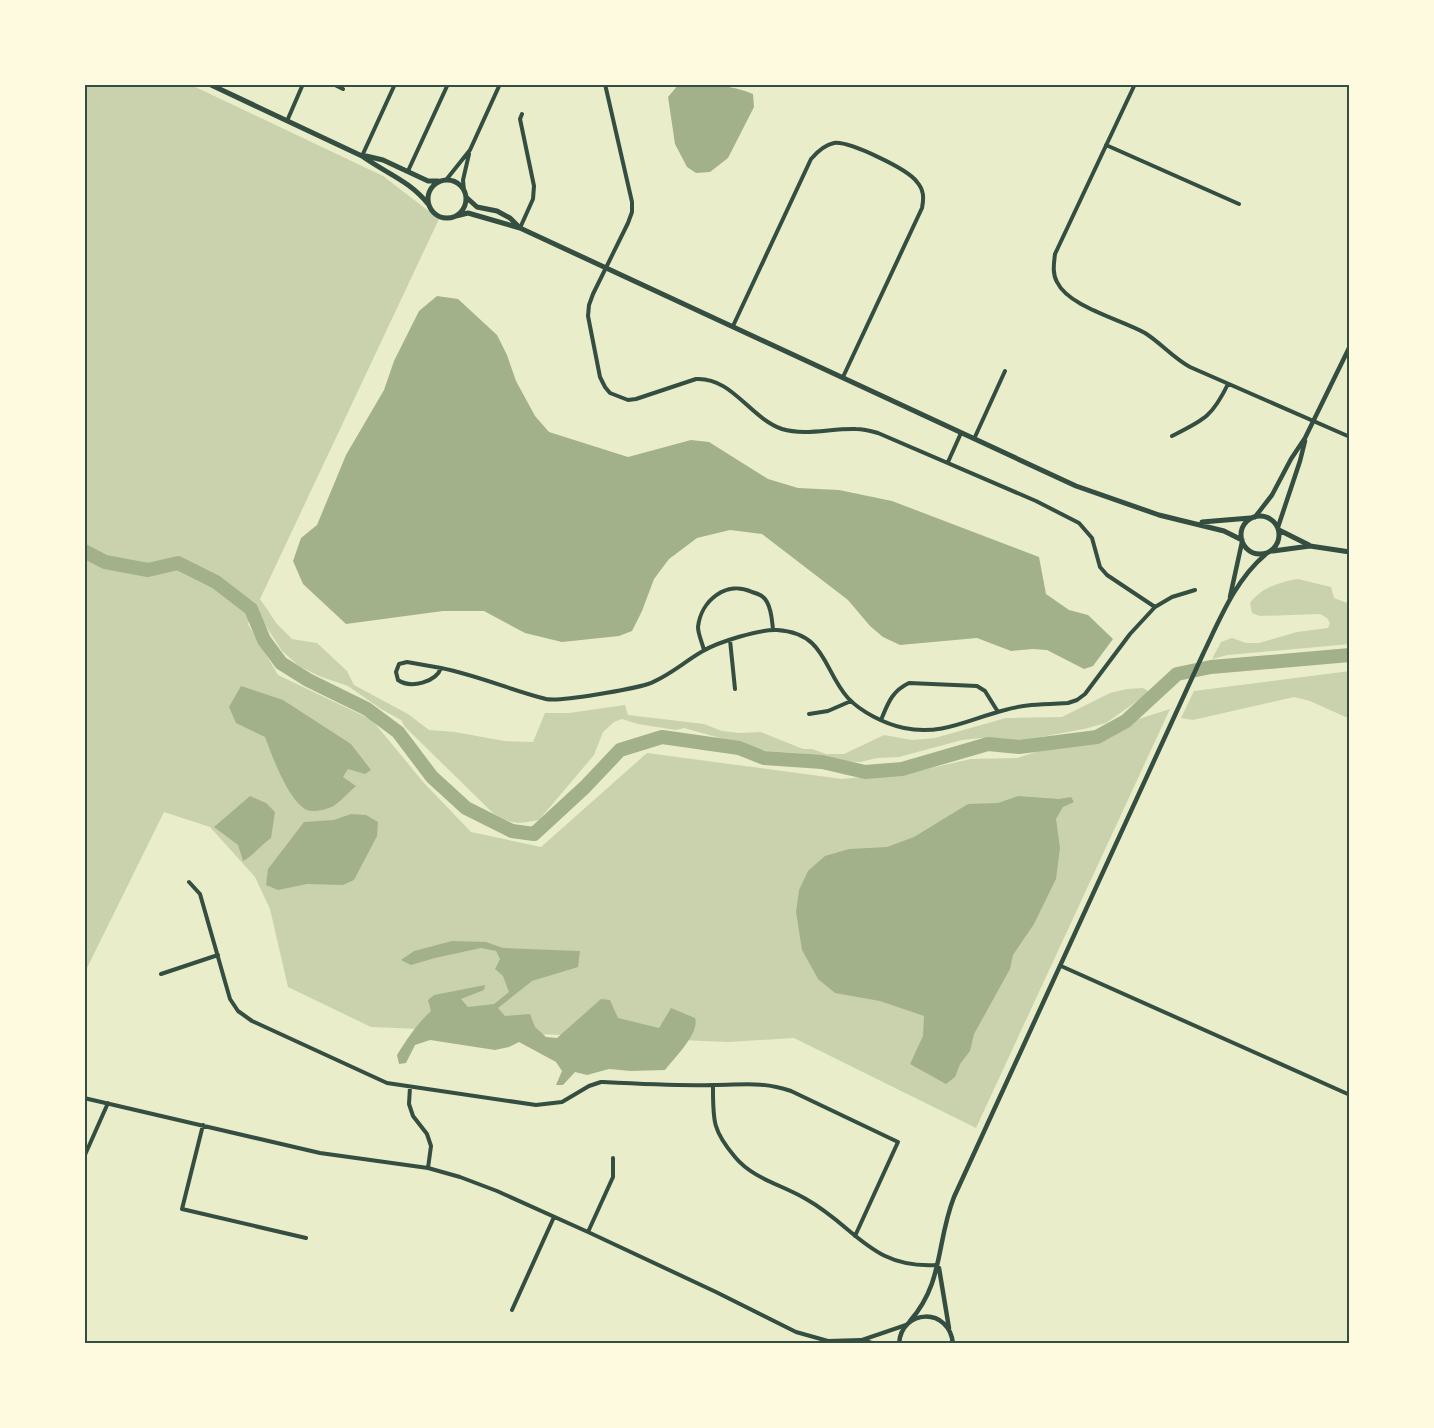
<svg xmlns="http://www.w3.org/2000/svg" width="1434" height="1428" font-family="'Public Sans',sans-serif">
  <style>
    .green { fill: #cad2ad }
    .water { fill: #a3b18a }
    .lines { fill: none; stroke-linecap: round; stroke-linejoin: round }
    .river { stroke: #a3b18a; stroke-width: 14 }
    .minor { stroke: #344e41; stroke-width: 4 }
    .tertiary { stroke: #344e41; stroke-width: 4.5 }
    .secondary { stroke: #344e41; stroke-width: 5 }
    .neatline { fill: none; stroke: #344e41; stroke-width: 2 }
  </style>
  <rect width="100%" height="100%" fill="#e9edc9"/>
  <path class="green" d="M84 84H189L383 176 439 219 260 599 277 624 292 639 317 643 347 671 354 685 408 714 429 730 455 732 504 741 533 742 545 713H569L625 705 628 715 704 724 722 731 740 733 761 732 803 749H812L826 754H844L884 735 912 740 935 738 1006 718 1062 717 1110 693 1127 689 1143 688 1150 692 1106 723 1084 729 1019 741 981 738 962 740 899 757 877 758 860 762 833 761 796 753 767 751 684 728 676 730 638 724 622 719 614 722 603 732 594 755 539 820C518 824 514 825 494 814L405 727 401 720 381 709 348 686 319 676 299 666 282 651 255 609 248 624 278 675 372 720 424 783 471 832 541 847 647 753 842 779 909 773 971 759 1017 758 1170 709 976 1128 794 1038 728 1042 371 1027 288 987 270 909 255 877 210 827 164 812 84 974Z
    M1298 579 1331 587 1334 598 1350 604V644L1228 655 1212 659 1221 642 1232 638 1246 643H1259L1297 632 1328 628 1330 623 1327 618 1320 614 1260 616 1252 613 1250 603C1262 587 1280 582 1298 579Z
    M1350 671V719L1310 701 1294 697 1193 720 1181 718 1194 691Z"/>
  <path class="water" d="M679 84C704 84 730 84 753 94L754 107 728 158 710 172 696 173 687 167 675 144 668 97Z
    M437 296 458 299 497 335 507 355 516 381 535 416 549 432 628 457 691 440 709 442 768 479 798 488 839 490 892 501 1039 557 1046 594 1069 610 1088 615 1113 639 1093 666 1084 669 1047 650 1033 649 1011 651 977 638 900 645 883 637 870 626 848 600 762 534 730 530 697 538 669 559 654 579 642 611 632 631 619 636 562 642 525 633 484 611H443L346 624 303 584 293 561 301 538 317 525 346 455 384 390 394 361 419 311Z
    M241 686 283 700 351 744 371 770 365 774 348 769 343 777 356 786C349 792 342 800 335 805 329 809 314 813 307 810 288 801 272 755 265 737L236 723 229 707Z
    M250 796 266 803 275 812 271 838C260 846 254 855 243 861L238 845 214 827Z
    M1018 796 1059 799 1071 797 1074 802 1063 807 1056 819 1060 848 1056 879 1034 924 1013 955 1010 969 974 1034 970 1051 960 1064 955 1077 946 1084 910 1064 923 1036 924 1016 880 1001 835 993 818 979 802 950 796 912 799 890 808 871 825 856 849 849 887 847 914 837 968 804 998 803Z
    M351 814 366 815 378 822 377 836 354 880 343 885 307 884 278 890 266 885 268 869 304 822 334 820Z
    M452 941 486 942 503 948 580 951 578 967 532 981 498 1008 505 1016 530 1014 535 1027 546 1037 557 1038 601 999 610 1000 618 1018 659 1028 671 1008 695 1018C700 1033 675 1057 665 1070L631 1071 609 1069 587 1075 575 1072 563 1085H556L562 1071 556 1062 519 1042 509 1047 495 1050 430 1040 415 1045 406 1063 399 1064 397 1055C407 1039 417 1024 431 1011L428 1000 434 995 485 985 484 990 461 999 468 1007 494 1004 509 992 503 976 495 969 500 959 496 951 481 948 435 958 411 965 401 960 414 951Z"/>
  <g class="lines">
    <path class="river" d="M84 551 105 562 148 570 178 563 216 582 251 609 264 640 281 663 308 680 367 709 398 732 432 777 466 808 512 831 534 834 585 787 620 750 662 737 739 748 764 758 822 762 865 772 902 769 988 744 1019 747 1097 737 1126 721 1177 674 1211 667 1350 655"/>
    <path class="minor" d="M333 84 343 89
      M605 84 632 202V212L628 223 593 294 589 305 588 316 600 377 605 387 610 393 628 400 636 399 696 379C732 377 750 418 782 429 805 436 832 428 856 429 863 429 871 431 878 433L1036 501 1079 523 1092 538 1100 567 1107 575 1155 607
      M1135 84 1055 254C1054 263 1052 273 1057 282 1069 307 1120 319 1145 333 1161 343 1173 358 1190 367L1350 437
      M287 121 303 84
      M1106 145 1239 204
      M362 156 395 84
      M408 171 448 84
      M446 180 470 150 500 84
      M464 191 463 180 469 154
      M520 228 533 199 534 186 520 119 522 114
      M733 326 811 159C817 152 824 145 834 143 849 141 908 169 917 182 924 190 924 198 922 208L843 377
      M1172 436C1204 420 1212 417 1228 384
      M974 439 1005 371
      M948 462 961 433
      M730 640 735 689
      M704 650C702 642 698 634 698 627 701 600 727 580 752 592 759 594 764 596 767 602 772 611 772 621 773 630
      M407 662 441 668C436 682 411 689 398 680L396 672 399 664Z
      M441 668C477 675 510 690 546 699 561 702 632 689 648 684 668 677 685 661 703 651 718 642 760 629 777 630 826 633 823 670 848 698 861 712 885 724 904 728 942 736 969 719 1005 710 1025 704 1047 704 1068 703L1077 700 1085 694 1130 634 1155 607 1172 597 1195 590
      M809 714 828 711 851 701
      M881 720C888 703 892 691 909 683L977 686 985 691 998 712
      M189 882 200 894 230 999 238 1011 252 1021 387 1083 536 1105 562 1102 589 1086 601 1082C639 1084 676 1086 713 1085 744 1085 761 1081 791 1091L898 1142 855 1236
      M1061 966 1350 1095
      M161 974 218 955
      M713 1085C713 1120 712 1130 735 1157 753 1179 783 1185 806 1199 856 1227 871 1269 937 1265
      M410 1087 409 1104 413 1116 427 1134 431 1146 428 1168
      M84 1098 320 1153 428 1168 460 1177 497 1191 588 1232 716 1292 796 1332 828 1341 861 1340 876 1344
      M203 1125 182 1209 306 1238
      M84 1157 108 1103
      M588 1232 613 1177V1158
      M512 1310 554 1217
      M862 1340 906 1325"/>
    <path class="tertiary" d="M1255 517 1272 495 1291 459 1305 438 1350 346
      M1278 527 1300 461 1305 441
      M1230 597 1242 542
      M939 1268 949 1328
      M910 1321C944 1282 936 1243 954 1197L1203 654C1220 619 1235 580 1266 554
      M899 1344C901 1308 950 1307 953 1344"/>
    <path class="secondary" d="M209 84 362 156C387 174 409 180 429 205
      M366 156 383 160 428 181H438
      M428 199a19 19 0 1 1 38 0a19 19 0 1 1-38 0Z
      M466 197 477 207 497 211 510 218 519 227
      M456 216 468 213 520 228 1076 486 1159 515 1224 531 1242 540
      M1241 535a19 19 0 1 1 38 0a19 19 0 1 1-38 0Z
      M1202 522 1250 518
      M1279 530 1309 545
      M1273 551 1310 546 1350 552"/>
  </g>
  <rect width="1434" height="1428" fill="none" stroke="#fefae0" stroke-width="171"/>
  <rect x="86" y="86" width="1262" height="1256" class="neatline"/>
</svg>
